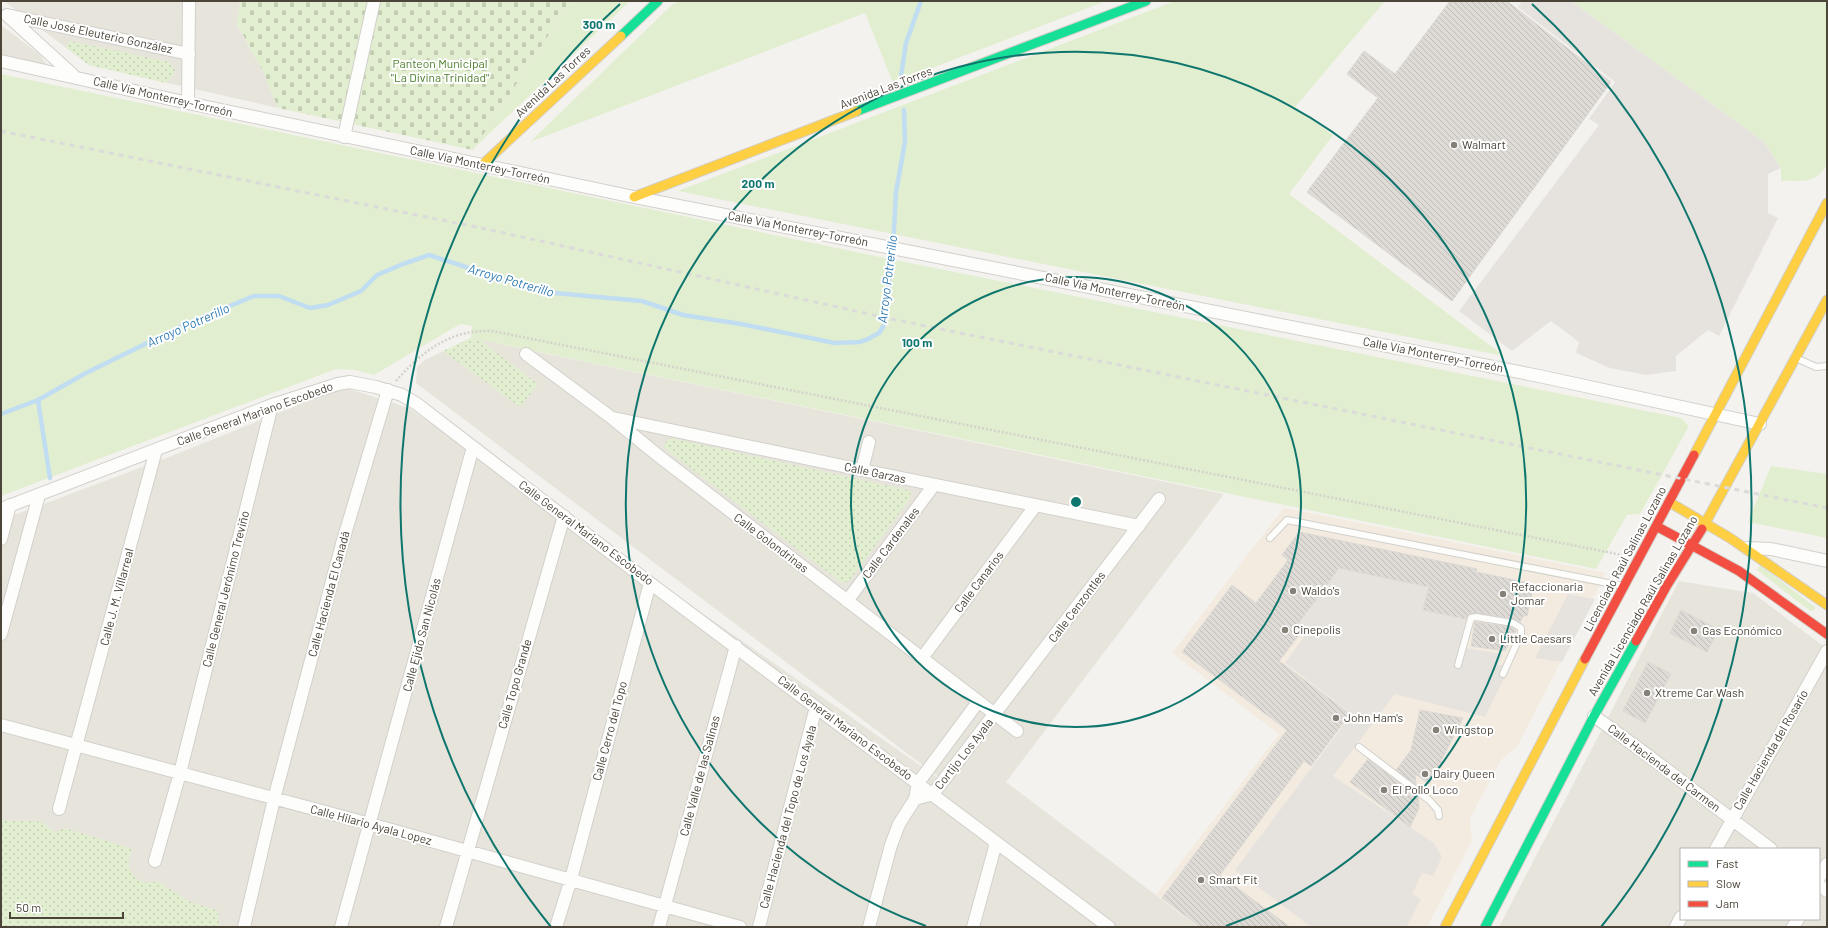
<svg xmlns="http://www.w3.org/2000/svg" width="1828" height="928" font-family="Barlow,sans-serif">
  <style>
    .residential { fill: #e7e4dc; fill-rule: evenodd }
    .commercial { fill: #f3ebdf }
    .green { fill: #e1eecf }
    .cemetery { fill: url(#cemetery-stones) }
    .park { fill: url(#park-dots) }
    .parking { fill: #e6e3df }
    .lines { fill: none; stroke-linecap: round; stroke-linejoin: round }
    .stream { stroke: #c0ddf1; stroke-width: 4.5 }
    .building { fill: url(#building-back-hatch); stroke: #dcd9d4 }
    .lane-casing { stroke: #d2d0cb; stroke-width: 8 }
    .street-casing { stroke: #d2d0cb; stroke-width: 14 }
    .fast-casing { stroke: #d3cfc5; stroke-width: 11 }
    .slow-casing { stroke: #d3cfc5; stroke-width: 11 }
    .jam-casing { stroke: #d3cfc5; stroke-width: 11 }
    .path { stroke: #d3d2cc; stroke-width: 2.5; stroke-dasharray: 2 2; stroke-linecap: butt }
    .lane { stroke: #fdfdfc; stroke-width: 6 }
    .street { stroke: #fdfdfc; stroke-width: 12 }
    .fast { stroke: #16e098; stroke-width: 9 }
    .slow { stroke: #ffcf43; stroke-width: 9 }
    .jam { stroke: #f24e42; stroke-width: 9 }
    .rail { stroke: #dbdbda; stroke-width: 3; stroke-dasharray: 5 5; stroke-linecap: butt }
    .ring { fill: none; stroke: #0f766e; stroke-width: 2 }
    .poi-dot { fill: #868178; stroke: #fff; stroke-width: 1.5 }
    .labels { text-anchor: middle; stroke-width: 4; stroke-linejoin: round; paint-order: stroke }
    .street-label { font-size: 12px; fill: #4b4439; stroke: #fff }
    .park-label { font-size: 12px; fill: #4a7f2a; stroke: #fff }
    .poi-label { font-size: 12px; fill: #4b4439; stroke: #fff; text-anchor: start }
    .water-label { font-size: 13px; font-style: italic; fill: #2e7ab2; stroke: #fff }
    .centre { fill: #0f766e; stroke: #fff; stroke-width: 2 }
    .ring-label { font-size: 12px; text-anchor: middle; font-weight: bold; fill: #0f766e; stroke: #fff; stroke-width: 4; stroke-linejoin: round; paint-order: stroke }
  </style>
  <defs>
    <pattern id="cemetery-stones" width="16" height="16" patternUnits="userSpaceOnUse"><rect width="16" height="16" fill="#e1eecf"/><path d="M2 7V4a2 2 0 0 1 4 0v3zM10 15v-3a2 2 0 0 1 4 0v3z" fill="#c3cdb2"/></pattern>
    <pattern id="park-dots" width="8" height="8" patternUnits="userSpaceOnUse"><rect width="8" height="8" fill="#e1eecf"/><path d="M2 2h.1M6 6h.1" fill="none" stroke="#c3cdb2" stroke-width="1.8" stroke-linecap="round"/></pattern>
    <pattern id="building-back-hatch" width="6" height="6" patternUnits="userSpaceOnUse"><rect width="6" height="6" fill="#dedbd6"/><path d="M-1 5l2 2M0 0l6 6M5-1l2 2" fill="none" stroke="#c0bdb8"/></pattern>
  </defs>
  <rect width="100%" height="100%" fill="#f4f2ee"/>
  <path class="residential" d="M4 1H240L237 25 264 73 278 108 89 65Z
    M1 25 39 54 59 81 1 68Z
    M471 338 1224 494 1006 782 1198 927H1V520L174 455 343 387 409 408 961 794 416 383 417 367 425 360Z
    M1679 581 1753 593 1827 649V927H1499ZM1681 849H1819V919H1681Z"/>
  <path class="commercial" d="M1285 508 1606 573 1517 747 1501 760 1470 818 1472 841 1427 927H1198L1156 895 1279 734 1172 653 1282 510Z"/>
  <path class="green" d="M571 1H630L475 147Z
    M680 1H1106L893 83 865 13 530 142 673 4Z
    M1175 1H1385L1295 107 1333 135 1289 194 1504 356 678 191Z
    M1571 1H1827V164C1816 185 1802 180 1781 181V168L1764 142Z
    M1 74 880 257 1681 418 1689 426 1640 514 1627 515 1596 569 471 338 472 326 460 324 374 375 355 370 336 369 1 496Z
    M1771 466 1827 474V538L1748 522Z
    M1760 565 1815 607V609L1811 611 1809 610 1757 570Z"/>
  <path class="cemetery" d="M240 1H571L473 150 278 108 264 73 237 24Z"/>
  <path class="park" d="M70 41 169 62 175 70 173 76 166 83 89 65 66 47Z
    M471 338 480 340 538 384 520 407 443 351Z
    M671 438 907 490 910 491 911 497 849 581 842 583 667 450 664 446 665 443Z
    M1 820C14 822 27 820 40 822 49 824 53 838 64 828L133 849C120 867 137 889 157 881L188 901 218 911V919L220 927H1Z"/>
  <path class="parking" d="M1522 1H1571L1764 142 1781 168 1768 174V213L1778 218 1719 336 1708 330 1676 356V371L1646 375 1610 368 1576 353 1579 342 1551 321 1512 351 1459 311 1599 125 1589 119 1615 82 1518 7Z
    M1339 568 1429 587 1423 610 1466 619 1460 647 1503 654 1498 665 1510 667 1485 717 1395 694 1333 776 1434 843 1442 857 1433 876 1422 873 1412 894 1421 899 1407 927H1311L1235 870 1352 714 1285 663 1308 631 1299 624Z
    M1568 594 1595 599 1562 662 1535 658Z"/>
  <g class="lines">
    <path class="stream" d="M901 76 906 43 921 1
      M38 400 50 478
      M1 414 38 400 86 373 186 324 254 296H279L310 308 328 305 361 291 377 275 403 264 429 255 544 292 642 301 683 315 741 324 835 343 859 342 866 340 879 333 884 325 893 247 896 192 905 142 904 110"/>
  </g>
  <path class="building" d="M1450 1H1507L1611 82 1452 301 1307 192 1378 98 1347 74 1364 51 1395 74Z
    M1299 532 1477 569 1476 572 1534 584 1527 616 1524 615 1520 622 1514 619 1477 613 1468 614 1466 619 1423 610 1429 587 1339 568 1293 631 1299 635 1279 661 1350 714 1311 766 1304 761 1220 875 1290 927H1200L1162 898 1287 730 1182 652 1232 585 1256 603 1288 560 1282 555Z
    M1681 610 1719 630 1707 652 1670 633Z
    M1475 622 1511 627 1516 630 1505 651 1471 646Z
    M1648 662 1671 674 1645 723 1623 711Z
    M1420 710 1463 718 1441 761H1443L1429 784 1415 774 1416 785 1396 770 1411 750Z
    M1368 759 1418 797 1419 808 1410 827 1350 782Z"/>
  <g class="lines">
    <g class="lane-casing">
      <path id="lane" d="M1796 358 1816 367 1827 366
        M1270 538 1287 520 1623 586
        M1458 665 1471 618 1476 617 1513 623 1521 628V634L1503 674
        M1359 747 1429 800 1438 810 1439 816"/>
    </g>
    <g class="street-casing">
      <path id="street" d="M7 15 189 54
        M7 15 73 75
        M1 61 188 103 634 197 1539 376 1760 424
        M188 103 189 1
        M344 137 374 1
        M526 354 612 418 660 457 1017 731
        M613 418 862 470 1139 526
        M862 470 869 442
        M1 509 272 405 338 384 350 382 376 387 402 395 417 404 650 583 1109 927
        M1 539 10 505
        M1747 548 1771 549 1827 561
        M847 601 934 485
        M1 634 39 495
        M922 658 1036 505
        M1594 716 1646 754 1771 849
        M1 725 370 824 740 927
        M915 799 933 794 1159 499
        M59 809 156 450
        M1716 849 1827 651
        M155 861 180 773 272 405
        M1819 878 1827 864
        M1819 885 1827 891
        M244 927 274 799 342 544 388 390
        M341 927 473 447
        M446 927 564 516
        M556 927 571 879 650 583
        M659 927 736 646
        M759 927 816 707
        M869 927 891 845 899 824 915 799 918 783 978 702
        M973 927 996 843
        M1676 927 1681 917
        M1793 927 1798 919"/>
    </g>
    <g class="fast-casing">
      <path id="fast" d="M621 36 658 1
        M857 111 1146 1
        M1485 927 1594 716 1636 641"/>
    </g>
    <g class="slow-casing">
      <path id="slow" d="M482 165 621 36
        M634 197 857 111
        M1694 455 1827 203
        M1669 502 1730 538 1827 605
        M1702 529 1827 300
        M1445 927 1585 659"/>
    </g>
    <g class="jam-casing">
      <path id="jam" d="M1656 526 1739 571 1827 634
        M1636 641 1666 587 1702 529
        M1585 659 1694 455"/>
    </g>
    <path class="path" d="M396 381C422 351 451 329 492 331L1622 555"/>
    <use href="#lane" class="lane"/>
    <use href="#street" class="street"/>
    <use href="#fast" class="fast"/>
    <use href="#slow" class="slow"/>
    <use href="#jam" class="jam"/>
    <path class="rail" d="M1 131 486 229 896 320 1827 508"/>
  </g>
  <g class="ring">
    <circle cx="1076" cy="502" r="225"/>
    <path d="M926 926A450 450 0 1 1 1226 926"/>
    <path d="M551 927A675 675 0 0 1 620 4M1532 4A675 675 0 0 1 1601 927"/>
  </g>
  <g class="poi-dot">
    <circle cx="1454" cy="145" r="4"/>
    <circle cx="1293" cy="591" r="4"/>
    <circle cx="1503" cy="594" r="4"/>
    <circle cx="1285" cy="630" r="4"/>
    <circle cx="1694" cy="631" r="4"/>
    <circle cx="1492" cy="639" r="4"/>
    <circle cx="1647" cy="693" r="4"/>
    <circle cx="1336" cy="718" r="4"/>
    <circle cx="1436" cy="730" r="4"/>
    <circle cx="1425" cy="774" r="4"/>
    <circle cx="1384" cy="790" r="4"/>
    <circle cx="1201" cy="880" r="4"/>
  </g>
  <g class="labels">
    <g class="street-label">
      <text transform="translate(98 34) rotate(12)" y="4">Calle José Eleuterio González</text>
      <text transform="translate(553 82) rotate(-43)" y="4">Avenida Las Torres</text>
      <text transform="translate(886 88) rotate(-21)" y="4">Avenida Las Torres</text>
      <text transform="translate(163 97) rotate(13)" y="4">Calle Vía Monterrey-Torreón</text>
      <text transform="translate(480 165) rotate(12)" y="4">Calle Vía Monterrey-Torreón</text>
      <text transform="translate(798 229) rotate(11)" y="4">Calle Vía Monterrey-Torreón</text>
      <text transform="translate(1115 292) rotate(12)" y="4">Calle Vía Monterrey-Torreón</text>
      <text transform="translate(1433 355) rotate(11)" y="4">Calle Vía Monterrey-Torreón</text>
      <text transform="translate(255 414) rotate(-20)" y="4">Calle General Mariano Escobedo</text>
      <text transform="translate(875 473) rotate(12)" y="4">Calle Garzas</text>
      <text transform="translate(586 533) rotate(37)" y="4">Calle General Mariano Escobedo</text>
      <text transform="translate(771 543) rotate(37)" y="4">Calle Golondrinas</text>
      <text transform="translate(891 543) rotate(-53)" y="4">Calle Cardenales</text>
      <text transform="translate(1625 559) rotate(-62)" y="4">Licenciado Raúl Salinas Lozano</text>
      <text transform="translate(979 582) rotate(-53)" y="4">Calle Canarios</text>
      <text transform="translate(226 589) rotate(-76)" y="4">Calle General Jerónimo Treviño</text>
      <text transform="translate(329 594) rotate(-75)" y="4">Calle Hacienda El Canadá</text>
      <text transform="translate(117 597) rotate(-75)" y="4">Calle J. M. Villarreal</text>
      <text transform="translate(1643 606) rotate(-60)" y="4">Avenida Licenciado Raúl Salinas Lozano</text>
      <text transform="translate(1077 607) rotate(-53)" y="4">Calle Cenzontles</text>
      <text transform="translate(422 635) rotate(-75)" y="4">Calle Ejido San Nicolás</text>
      <text transform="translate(515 684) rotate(-74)" y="4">Calle Topo Grande</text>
      <text transform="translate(845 728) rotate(37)" y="4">Calle General Mariano Escobedo</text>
      <text transform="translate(610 731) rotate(-75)" y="4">Calle Cerro del Topo</text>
      <text transform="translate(1771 750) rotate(-60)" y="4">Calle Hacienda del Rosario</text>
      <text transform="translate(964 754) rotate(-52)" y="4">Cortijo Los Ayala</text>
      <text transform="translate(1664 768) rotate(37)" y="4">Calle Hacienda del Carmen</text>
      <text transform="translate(700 776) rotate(-75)" y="4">Calle Valle de las Salinas</text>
      <text transform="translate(788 817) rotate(-75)" y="4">Calle Hacienda del Topo de Los Ayala</text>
      <text transform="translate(371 825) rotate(15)" y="4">Calle Hilario Ayala Lopez</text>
    </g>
    <g class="park-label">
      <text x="440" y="68">Panteon Municipal<tspan x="440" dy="14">"La Divina Trinidad"</tspan></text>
    </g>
    <g class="poi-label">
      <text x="1462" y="149">Walmart</text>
      <text x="1511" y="591">Refaccionaria<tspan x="1511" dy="14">Jomar</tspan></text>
      <text x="1301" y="595">Waldo's</text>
      <text x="1293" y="634">Cinepolis</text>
      <text x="1702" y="635">Gas Económico</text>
      <text x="1500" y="643">Little Caesars</text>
      <text x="1655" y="697">Xtreme Car Wash</text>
      <text x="1344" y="722">John Ham's</text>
      <text x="1444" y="734">Wingstop</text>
      <text x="1433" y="778">Dairy Queen</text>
      <text x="1392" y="794">El Pollo Loco</text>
      <text x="1209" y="884">Smart Fit</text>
    </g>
    <g class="water-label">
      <text transform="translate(887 279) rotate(-83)" y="5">Arroyo Potrerillo</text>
      <text transform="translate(511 280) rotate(16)" y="5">Arroyo Potrerillo</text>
      <text transform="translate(188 325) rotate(-24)" y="5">Arroyo Potrerillo</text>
    </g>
  </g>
  <circle cx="1076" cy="502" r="6" class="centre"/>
  <g class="ring-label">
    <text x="599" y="29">300 m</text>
    <text x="758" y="188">200 m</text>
    <text x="917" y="347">100 m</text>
  </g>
  <rect width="1828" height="928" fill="none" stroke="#4b4439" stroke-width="4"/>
  <rect x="1680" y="848" width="140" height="72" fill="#ffffff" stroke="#b7b4b0"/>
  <rect x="1688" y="861" width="20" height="6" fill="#16e098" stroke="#b7b4b0"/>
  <text x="1716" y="868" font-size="12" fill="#4b4439">Fast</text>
  <rect x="1688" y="881" width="20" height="6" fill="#ffcf43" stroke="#b7b4b0"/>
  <text x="1716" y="888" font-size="12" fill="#4b4439">Slow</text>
  <rect x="1688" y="901" width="20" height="6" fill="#f24e42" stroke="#b7b4b0"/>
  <text x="1716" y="908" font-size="12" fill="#4b4439">Jam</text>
  <path d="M10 912v6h113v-6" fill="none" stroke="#4b4439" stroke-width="2"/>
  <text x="16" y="912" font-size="12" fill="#4b4439" stroke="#ffffff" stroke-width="3" paint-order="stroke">50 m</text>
</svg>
